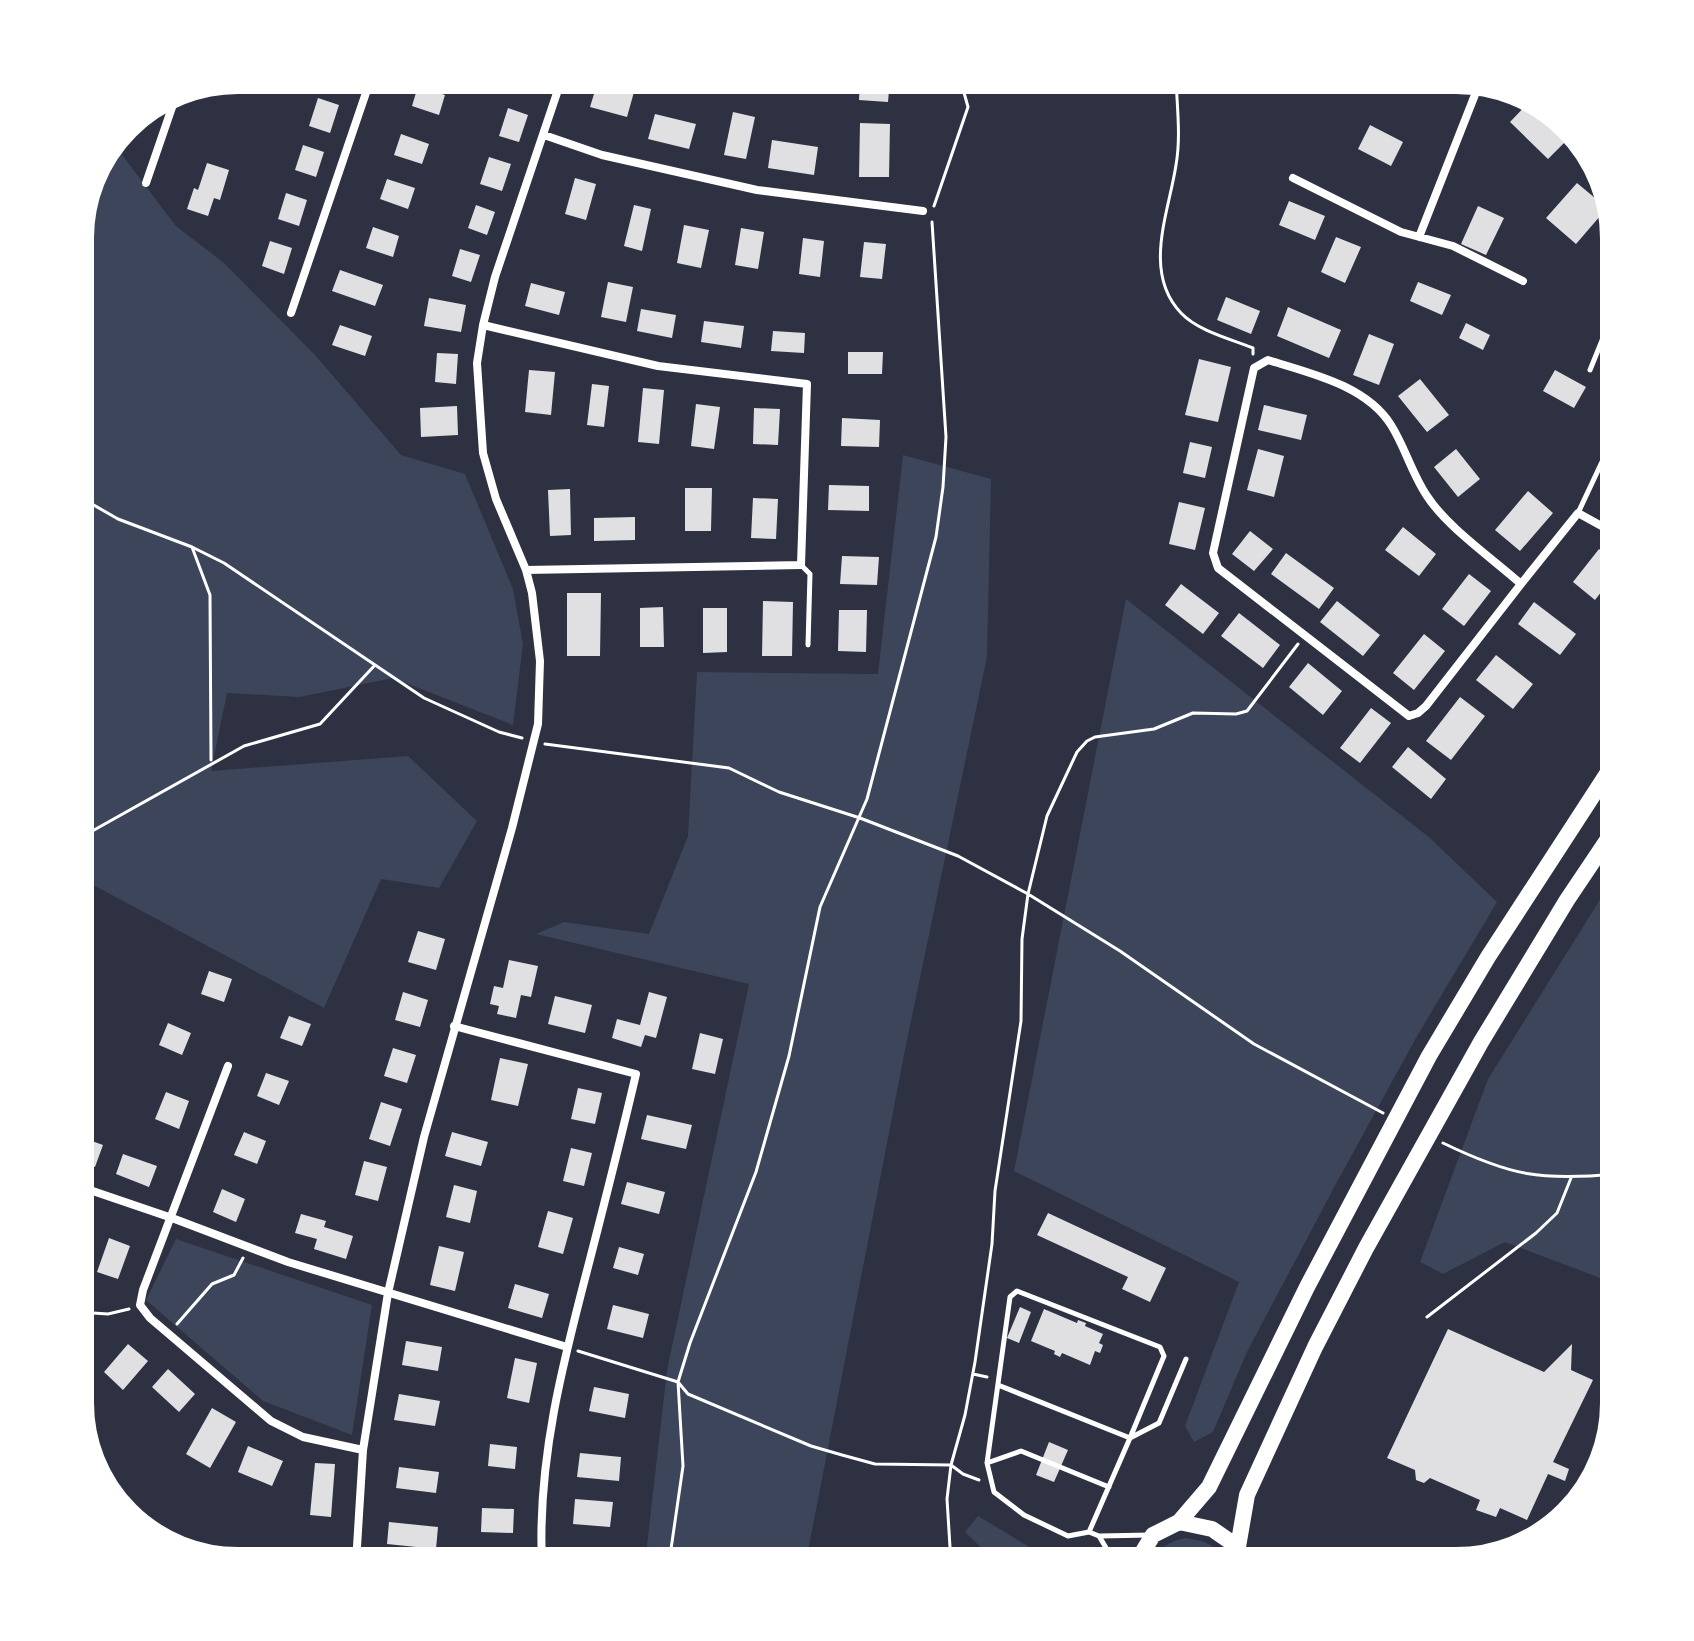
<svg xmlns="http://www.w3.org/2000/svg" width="1694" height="1641" font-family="'Work Sans',sans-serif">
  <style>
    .green { fill: #3c4559 }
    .building { fill: #e0e0e3 }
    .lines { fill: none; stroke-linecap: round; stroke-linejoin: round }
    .path { stroke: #fff; stroke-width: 3 }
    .service { stroke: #fff; stroke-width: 5 }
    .minor { stroke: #fff; stroke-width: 8 }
    .secondary { stroke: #fff; stroke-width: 16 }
    .rim { fill: none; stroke: #fff; stroke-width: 4 }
  </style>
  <rect width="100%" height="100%" fill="#2d3142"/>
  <path class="green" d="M113 143 176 226 224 263 315 355 401 455 465 474 513 589 523 644 513 725 393 678 300 697 227 693 211 771 408 756 477 821 439 888 381 879 324 1008 78 877V227L95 167Z
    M903 455 991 479 987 657 906 1045 809 1546 811 1563H645L667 1370 749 984 536 934 564 922 649 934 688 836 697 672 878 674Z
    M1126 599 1430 838 1497 902 1416 1038 1337 1182 1247 1352 1213 1432 1194 1442 1185 1426 1239 1282 1014 1171Z
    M1616 874V1284L1505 1242 1443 1274 1420 1262 1488 1079Z
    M176 1239 372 1305 352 1435 263 1401 146 1300Z
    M978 1516 1056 1563H997L965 1532Z
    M1185 1538C1204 1540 1218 1545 1226 1563H1149C1158 1548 1168 1542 1185 1538Z"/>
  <path class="building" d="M516 78H540L535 93 514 87Z
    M790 78H820L818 94 789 91Z
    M860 78H890L888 102 859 100Z
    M598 81 634 92 627 117 590 107Z
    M418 86 445 95 439 115 412 106Z
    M318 98 339 105 330 133 309 126Z
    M1530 101 1568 139 1548 159 1510 122Z
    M508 108 528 115 519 142 499 136Z
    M733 112 755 117 746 159 724 155Z
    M655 114 696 124 689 149 648 139Z
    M860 123 890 124 889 177H859Z
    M1370 125 1403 142 1391 166 1358 149Z
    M401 134 429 144 422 164 394 155Z
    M772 140 818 147 814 175 768 168Z
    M303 145 324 152 316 177 295 170Z
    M489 157 511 164 502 191 480 184Z
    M207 163 229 170 220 200 214 198 208 216 187 209 194 188 198 190Z
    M575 178 596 184 586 220 565 214Z
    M387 179 415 188 408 209 380 199Z
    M1577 183 1607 208 1576 244 1546 218Z
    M286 193 307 200 299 226 278 219Z
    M1289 201 1325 216 1315 240 1279 225Z
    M476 205 495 212 487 235 468 228Z
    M634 205 651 209 642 251 624 246Z
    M1478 206 1504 218 1486 255 1461 244Z
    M684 225 709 230 701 268 677 263Z
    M373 227 399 236 393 257 366 248Z
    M741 228 764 232 758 269 735 265Z
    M1336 237 1361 247 1345 283 1321 272Z
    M803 238 824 241 820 277 799 274Z
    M270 241 292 248 284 274 262 266Z
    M864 242 886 244 882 279 860 277Z
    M460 249 480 255 471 282 452 276Z
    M340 270 383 285 375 306 332 291Z
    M608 282 633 287 626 322 601 317Z
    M1418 282 1451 295 1442 315 1410 301Z
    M531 283 565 292 559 315 525 306Z
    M1226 297 1260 311 1251 334 1217 320Z
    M429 298 466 305 461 332 424 326Z
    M1288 307 1341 330 1329 358 1277 336Z
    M641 309 676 315 672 338 637 331Z
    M704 321 744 326 741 348 701 342Z
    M1466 323 1490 335 1483 350 1459 338Z
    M340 325 372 336 365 356 332 345Z
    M773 331 805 333 804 353 771 351Z
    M1369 334 1394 344 1379 385 1353 375Z
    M1616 339V367L1604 361Z
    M848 352H883L882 374H848Z
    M437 353 458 354 456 384 435 382Z
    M1199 359 1231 367 1218 422 1185 415Z
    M529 370 555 372 551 415 525 412Z
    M1555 370 1586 387 1574 408 1543 391Z
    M1420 379 1449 415 1427 432 1398 396Z
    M592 384 609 386 604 427 587 425Z
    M643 388 664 390 659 444 638 442Z
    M696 404 720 407 714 449 691 446Z
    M1264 405 1307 415 1301 440 1258 430Z
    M457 406 458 435 421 437 420 408Z
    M754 408 780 409 778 445 753 444Z
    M842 418 880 420 879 447 841 446Z
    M1190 442 1212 447 1205 478 1183 473Z
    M1258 449 1284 456 1274 497 1247 490Z
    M1456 449 1480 479 1458 497 1434 467Z
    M1616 467V500L1604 494Z
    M829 485 869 486V511L828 510Z
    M685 488H712L711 531H685Z
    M570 489 571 535 550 536 548 490Z
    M1528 491 1553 513 1520 551 1495 530Z
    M753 498 778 499 776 539 751 538Z
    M1179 502 1205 508 1195 550 1169 544Z
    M635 517V540L594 541V518Z
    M1403 527 1436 554 1419 576 1385 550Z
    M1250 531 1273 549 1254 571 1232 554Z
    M1599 549 1616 562V573L1595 600 1573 582Z
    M1286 553 1334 588 1319 609 1271 574Z
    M842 556 879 557 877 585 840 584Z
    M1469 574 1491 591 1464 626 1442 609Z
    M1181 584 1219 613 1203 634 1165 605Z
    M567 593H601L600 656H567Z
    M763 601 793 602 792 656H762Z
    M1337 601 1380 635 1363 656 1320 622Z
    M1534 602 1576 634 1560 655 1518 624Z
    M663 607 664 647H640V608Z
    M703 608H727V652L703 653Z
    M839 610H867L866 652 838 651Z
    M1239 613 1280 645 1263 668 1221 636Z
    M1424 634 1445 651 1414 690 1393 673Z
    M1496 655 1533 684 1513 709 1476 680Z
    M1308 663 1342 691 1323 715 1289 687Z
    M1460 697 1485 716 1451 760 1426 741Z
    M1371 708 1391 723 1360 763 1340 748Z
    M1408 747 1446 779 1431 799 1392 767Z
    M418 931 445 939 436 970 408 962Z
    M509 960 538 966 531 997 521 995 516 1018 497 1014 499 1006 490 1004 494 986 503 988Z
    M209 971 232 979 224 1002 201 994Z
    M403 992 428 1000 420 1027 395 1020Z
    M649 992 667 997 656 1038 645 1035 641 1047 612 1038 617 1019 640 1025Z
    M555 996 592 1005 585 1033 548 1024Z
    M289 1016 311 1024 302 1046 280 1038Z
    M168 1023 191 1033 182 1055 159 1045Z
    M700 1033 723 1039 715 1074 692 1069Z
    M393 1048 416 1055 407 1083 384 1076Z
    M500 1058 528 1064 518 1106 491 1100Z
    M266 1073 289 1081 279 1105 257 1096Z
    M578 1088 602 1093 595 1124 571 1119Z
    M166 1092 189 1101 179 1129 155 1119Z
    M381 1102 402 1109 390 1146 369 1139Z
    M647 1115 692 1125 686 1149 641 1139Z
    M244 1132 266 1141 257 1164 234 1155Z
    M452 1132 488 1142 481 1166 445 1156Z
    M78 1136 103 1145 95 1167 78 1161Z
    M571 1148 592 1153 584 1186 563 1181Z
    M123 1154 157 1166 149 1187 116 1174Z
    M364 1161 387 1167 378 1201 355 1195Z
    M627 1182 665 1192 659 1214 621 1204Z
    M454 1185 477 1191 470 1223 446 1217Z
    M222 1189 245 1199 236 1222 213 1212Z
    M548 1211 573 1218 563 1254 538 1247Z
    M1048 1213 1166 1268 1150 1302 1122 1289 1128 1277 1037 1235Z
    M301 1214 326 1221 324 1227 353 1236 346 1259 314 1249 317 1239 295 1233Z
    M109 1238 130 1246 118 1279 97 1272Z
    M439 1246 464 1252 455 1291 430 1285Z
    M619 1247 644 1254 638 1275 613 1268Z
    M515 1284 549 1294 542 1318 508 1308Z
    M613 1305 649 1314 643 1338 607 1329Z
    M1020 1307 1031 1312 1019 1343 1007 1338Z
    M1044 1309 1077 1323 1078 1320 1086 1323 1085 1326 1103 1334 1099 1343 1103 1345 1100 1353 1095 1351 1090 1365 1062 1353 1060 1357 1054 1354 1055 1351 1031 1341Z
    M1448 1329 1544 1372 1572 1344 1571 1370 1593 1380 1553 1462 1569 1469 1565 1481 1548 1474 1527 1520 1500 1508 1496 1517 1476 1510 1480 1500 1430 1478 1424 1483 1416 1480 1415 1470 1387 1458Z
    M406 1341 442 1347 438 1371 402 1365Z
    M128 1344 148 1361 123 1390 104 1372Z
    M515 1358 537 1363 529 1403 507 1398Z
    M168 1369 195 1394 179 1412 152 1387Z
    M594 1387 629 1394 625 1418 589 1411Z
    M399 1394 440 1401 435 1426 394 1420Z
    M212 1408 236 1422 210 1468 186 1454Z
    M1049 1442 1068 1450 1054 1482 1036 1475Z
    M490 1444 517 1447 515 1469 488 1466Z
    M248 1446 283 1461 272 1486 238 1472Z
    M580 1453 621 1457 619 1481 577 1477Z
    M315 1463 335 1464 331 1517 310 1515Z
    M399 1467 439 1472 436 1493 396 1488Z
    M575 1499 613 1502 610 1527 573 1524Z
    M482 1508 514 1509 513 1533 481 1532Z
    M389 1522 438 1527 436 1549 387 1544Z"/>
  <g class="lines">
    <path class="path" d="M1176 78C1177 107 1181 137 1176 165 1169 212 1142 272 1181 313 1198 331 1231 339 1253 348V354
      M934 206 968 107 963 89 950 78
      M78 496 118 519 192 547 224 563 424 698 499 732 522 738
      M192 547 210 595 211 760
      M545 744 729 768 779 792 860 818 958 856 1028 894 1120 951 1254 1044 1383 1113
      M78 839 244 746 320 724 375 665
      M1443 1143C1511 1176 1541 1181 1616 1174
      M78 1312 108 1314 129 1309
      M1427 1317 1536 1233 1557 1213 1571 1178
      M177 1324 212 1284 234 1275 243 1258
      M578 1351 678 1382 688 1394 811 1446 842 1455 875 1464 951 1465 963 1474 979 1480
      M973 1374 987 1377
      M1611 1429 1616 1401
      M669 1563 683 1466 678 1382 690 1343 756 1172 789 1056 820 907 867 799 936 537 943 487 946 437 932 222
      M951 1563 947 1499 951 1465 965 1415 975 1362 992 1244 995 1191 1021 1021 1022 939 1028 894 1047 816 1077 752 1087 741 1095 737 1154 729 1193 713 1236 714 1247 711 1298 644"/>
    <path class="service" d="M1590 370 1616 306
      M1578 513 1616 432
      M801 565 810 574 808 645
      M998 1385 1130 1438 1164 1356 1160 1347 1017 1291 1010 1297 987 1463 994 1492 1024 1515 1068 1536 1089 1532
      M987 1463 1021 1451 1109 1487
      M1100 1536 1150 1535
      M1115 1563 1099 1536 1089 1532 1130 1438 1159 1423 1186 1359"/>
    <path class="minor" d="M544 135 602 155 757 190 923 211
      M1293 178 1401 232 1453 246 1523 281
      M146 183 178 90
      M1419 237 1480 82
      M291 313 371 78
      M483 325 658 366 807 384 801 565 526 570
      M1521 584 1426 706 1418 713 1409 716 1218 568 1213 553 1254 368 1268 360C1309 373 1366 385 1391 425 1405 447 1412 474 1427 496 1447 527 1492 558 1521 584L1578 513 1616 534
      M454 1026 636 1074C621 1138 605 1201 589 1263 563 1362 537 1461 542 1563
      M228 1066 143 1290 140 1305 150 1318 271 1421 303 1437 363 1450
      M78 1186 172 1218 288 1262 567 1347
      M356 1563 363 1450 388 1293 424 1137 512 828 538 724 540 661 532 593 526 570 496 499 483 453 477 363 483 325 495 277 562 78"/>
    <path class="secondary" d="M1179 1522 1209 1487 1307 1287 1429 1056 1488 957 1616 760
      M1238 1547 1247 1495 1315 1347 1366 1248 1481 1042 1567 900 1616 827
      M1136 1563 1153 1535 1179 1522 1212 1529 1238 1547 1242 1563"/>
  </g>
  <path d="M0 0H1694V1641H0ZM238 92H1456A146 146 0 0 1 1602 238V1403A146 146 0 0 1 1456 1549H238A146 146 0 0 1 92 1403V238A146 146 0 0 1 238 92Z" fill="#fff" fill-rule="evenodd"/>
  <path class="rim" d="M238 92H1456A146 146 0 0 1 1602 238V1403A146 146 0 0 1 1456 1549H238A146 146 0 0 1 92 1403V238A146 146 0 0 1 238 92Z"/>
</svg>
